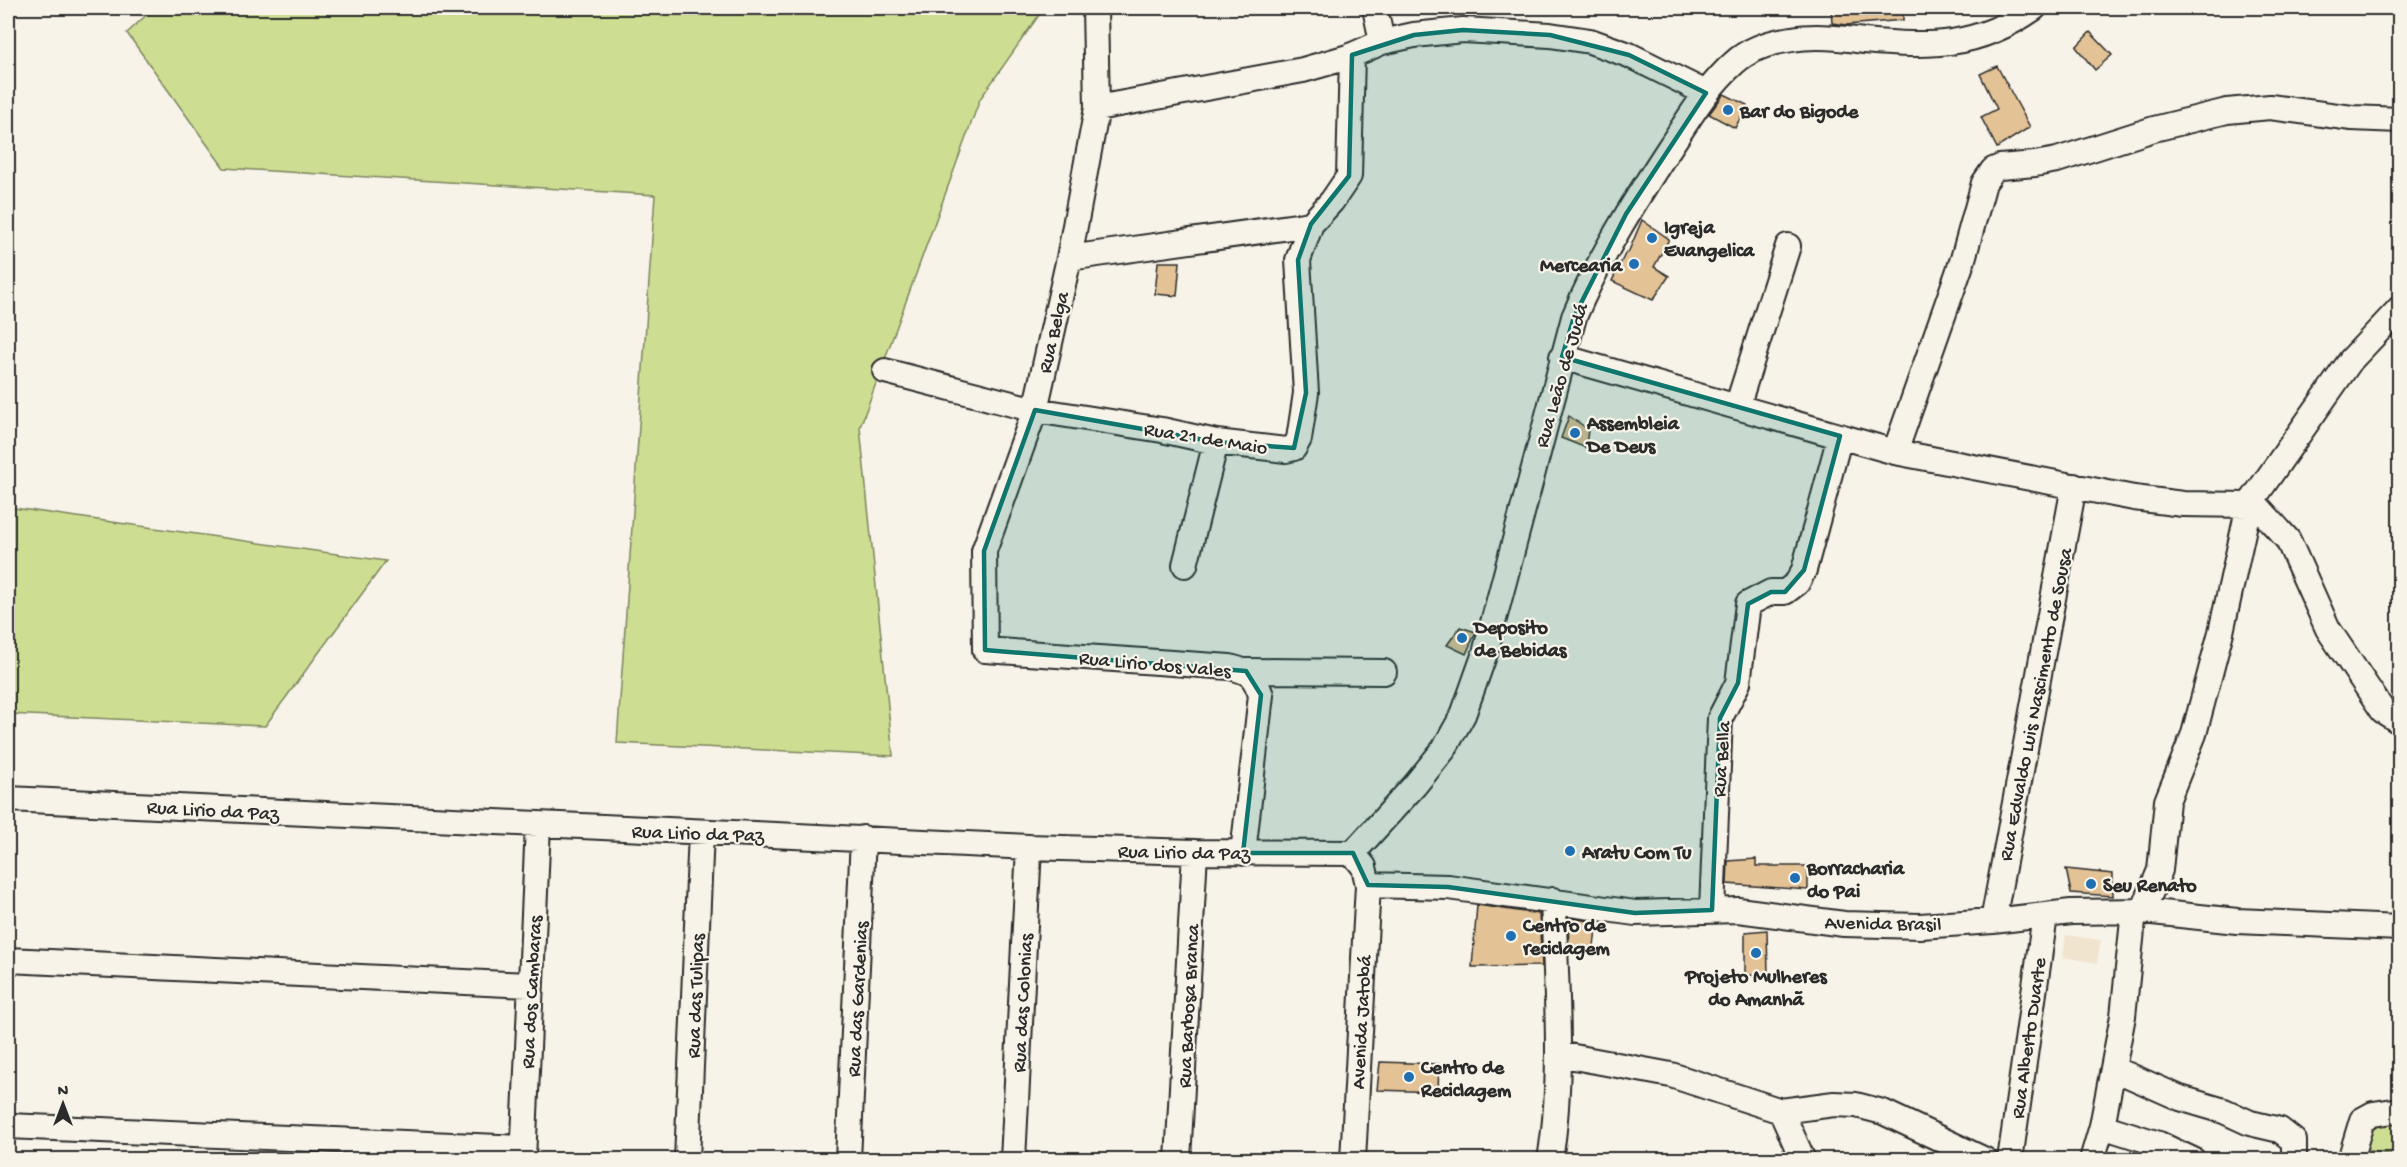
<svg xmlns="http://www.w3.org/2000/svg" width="2407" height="1167" font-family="'Gochi Hand',sans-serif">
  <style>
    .built { fill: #f1e4cf }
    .green { fill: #cdde92; stroke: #7c845e; stroke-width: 1.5 }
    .building { fill: #e3c295; stroke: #2b2b2b; stroke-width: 1.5 }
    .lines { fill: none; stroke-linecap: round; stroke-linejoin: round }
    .minor-casing { stroke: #2b2b2b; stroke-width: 28 }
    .minor { stroke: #f7f3e8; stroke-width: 24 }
    .marked { fill: #0f766e; fill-opacity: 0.2; stroke: #0f766e; stroke-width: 4.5; stroke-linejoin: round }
    .poi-dot { fill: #1f6fb2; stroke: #f7f3e8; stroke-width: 2 }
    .labels { text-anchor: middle; stroke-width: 4.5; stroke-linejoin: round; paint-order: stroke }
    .poi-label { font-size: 20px; font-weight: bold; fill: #2b2b2b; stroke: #f7f3e8; text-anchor: start }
    .street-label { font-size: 20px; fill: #2b2b2b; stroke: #f7f3e8 }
  </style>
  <rect width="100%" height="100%" fill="#f7f3e8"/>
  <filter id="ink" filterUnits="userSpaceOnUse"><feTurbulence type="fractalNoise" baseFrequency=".0167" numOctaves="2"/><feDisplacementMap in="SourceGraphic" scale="12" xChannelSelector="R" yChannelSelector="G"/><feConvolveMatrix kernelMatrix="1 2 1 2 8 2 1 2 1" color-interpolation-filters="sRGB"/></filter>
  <g filter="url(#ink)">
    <path class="built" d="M2066 935 2101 940 2097 963 2063 957Z"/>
    <path class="green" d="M154 8H1044L980 99 860 427 893 756 617 743 655 195 224 168 127 33Z
      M8 481 14 508 386 561 265 726 8 714Z
      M2377 1118 2399 1121V1156L2366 1150Z"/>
    <path class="building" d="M1831 8H1903V20L1847 25 1832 23Z
      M2090 32 2112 55 2095 70 2076 47Z
      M1997 66 2030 127 1997 148 1981 117 1997 109 1980 74Z
      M1724 94 1747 105 1735 128 1709 114Z
      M1642 220 1669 239 1654 267 1669 276 1653 300 1612 281 1626 252 1628 253Z
      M1158 262H1180L1177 296 1155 294Z
      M1569 416 1588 429 1586 448 1561 438Z
      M1460 627 1476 632 1466 654 1447 645Z
      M1756 859V866H1808V890L1727 884 1728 861Z
      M2066 869 2113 874V896L2071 893Z
      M1477 905 1539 914 1542 966 1472 967Z
      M1568 918 1597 922 1593 954 1569 952Z
      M1767 930 1768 976 1745 975V932Z
      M1380 1062 1439 1064 1438 1092 1377 1090Z"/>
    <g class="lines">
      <g class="minor-casing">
        <path id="minor" d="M1095 8 1097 108 1069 258 1035 410 984 551 985 650 1230 667C1250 672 1254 675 1261 695L1243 853
          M1375 8 1382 42
          M1097 108 1303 70 1348 57 1382 42 1414 35 1463 30 1550 35 1590 41 1629 55 1706 93
          M1069 258 1311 224 1332 201 1349 176 1352 55
          M1562 357 1895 452 2134 498 2183 504 2249 505 2259 508 2288 540 2328 629 2383 711 2400 722
          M885 371 1035 410 1162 430 1216 442 1286 450 1294 448 1299 439 1306 393 1298 260 1311 224
          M1737 407 1788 246
          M1895 452 1963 259 1984 183 1993 170 2000 167 2035 164 2057 160 2154 129 2227 111 2270 107 2352 118 2400 120
          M1185 565 1216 442
          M1246 671 1384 672
          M8 799 1029 847 1195 852 1353 853 1364 867 1368 885 1353 1160
          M1353 853 1415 785 1444 749 1463 715 1485 653 1574 317C1600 256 1634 202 1670 147 1690 117 1707 87 1734 63 1749 49 1771 42 1792 39 1815 35 1841 38 1864 41 1931 47 1977 48 2034 8
          M1368 885 1448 887 1635 913 1738 910 1844 924 1920 926 1993 921 2071 912 2143 911 2237 921 2400 928
          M1712 910 1720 718 1738 683 1748 604 1771 592H1785L1797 583 1804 570 1840 436
          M2143 911 2160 870 2167 801 2194 734 2221 632 2249 505 2351 360 2400 308
          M1993 921 2074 486
          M8 960 529 985
          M1558 1054 1671 1075 1781 1111 1834 1104 1856 1105 1883 1112 1985 1160
          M2113 1070 2128 1075 2180 1098 2224 1111 2250 1123 2280 1130 2294 1141V1160
          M1781 1111 1803 1160
          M8 1126 523 1148
          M2102 1126 2159 1144 2193 1160
          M523 1160 538 825
          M687 1160 701 832
          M848 1160 863 838
          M1013 1160 1029 847
          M1178 1160 1195 852
          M1550 1160C1564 1074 1556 986 1553 900
          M2010 1160 2045 916
          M2092 1160 2102 1126 2123 1016 2134 911
          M2350 1160 2362 1120 2373 1114 2400 1110"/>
      </g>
      <use href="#minor" class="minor"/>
    </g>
  </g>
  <path class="marked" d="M1463 30 1550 35 1629 55 1706 93 1626 214 1574 317 1562 357 1840 436 1804 570 1785 592H1771L1748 604 1738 683 1720 718 1712 910 1635 913 1448 887 1368 885 1353 853H1243L1261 695 1246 671 985 650 984 551 1035 410 1216 442 1294 448 1306 393 1298 260 1311 224 1349 176 1352 55 1414 35Z"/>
  <g class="poi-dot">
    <circle cx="1728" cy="110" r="6"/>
    <circle cx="1652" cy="238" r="6"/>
    <circle cx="1634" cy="264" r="6"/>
    <circle cx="1575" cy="433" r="6"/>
    <circle cx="1462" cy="638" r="6"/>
    <circle cx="1570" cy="851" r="6"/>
    <circle cx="1795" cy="878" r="6"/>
    <circle cx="2091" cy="884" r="6"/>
    <circle cx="1511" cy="936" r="6"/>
    <circle cx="1756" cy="953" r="6"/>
    <circle cx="1409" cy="1077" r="6"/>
  </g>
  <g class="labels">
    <g class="poi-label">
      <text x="1740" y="117">Bar do Bigode</text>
      <text x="1664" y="233">Igreja<tspan x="1664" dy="23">Evangelica</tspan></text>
      <text x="1622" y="271" text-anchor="end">Mercearia</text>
      <text x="1587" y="429">Assembleia<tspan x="1587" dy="23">De Deus</tspan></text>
      <text x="1474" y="633">Deposito<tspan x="1474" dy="23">de Bebidas</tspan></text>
      <text x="1582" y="858">Aratu Com Tu</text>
      <text x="1807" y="874">Borracharia<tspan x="1807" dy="23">do Pai</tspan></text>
      <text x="2103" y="891">Seu Renato</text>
      <text x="1523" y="931">Centro de<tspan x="1523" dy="23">reciclagem</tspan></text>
      <text x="1756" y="982" text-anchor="middle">Projeto Mulheres<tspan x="1756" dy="23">do Amanhã</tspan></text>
      <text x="1421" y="1073">Centro de<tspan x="1421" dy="23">Reciclagem</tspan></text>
    </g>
    <g class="street-label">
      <text transform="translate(1052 332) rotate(-77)" y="7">Rua Belga</text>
      <text transform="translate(1560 375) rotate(-74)" y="7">Rua Leão de Judá</text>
      <text transform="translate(1206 437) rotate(9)" y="7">Rua 21 de Maio</text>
      <text transform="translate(1155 663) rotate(5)" y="7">Rua Lirio dos Vales</text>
      <text transform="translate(2034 704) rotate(-79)" y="7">Rua Edvaldo Luis Nascimento de Sousa</text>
      <text transform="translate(1720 759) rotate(-86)" y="7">Rua Bella</text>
      <text transform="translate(213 809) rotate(3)" y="7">Rua Lirio da Paz</text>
      <text transform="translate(698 832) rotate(2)" y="7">Rua Lirio da Paz</text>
      <text transform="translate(1184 851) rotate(1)" y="7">Rua Lirio da Paz</text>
      <text transform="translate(1883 922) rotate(1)" y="7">Avenida Brasil</text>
      <text transform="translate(530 992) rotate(-87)" y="7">Rua dos Cambaras</text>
      <text transform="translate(694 996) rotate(-88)" y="7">Rua das Tulipas</text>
      <text transform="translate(856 999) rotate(-87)" y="7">Rua das Gardenias</text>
      <text transform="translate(1021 1003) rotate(-87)" y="7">Rua das Colonias</text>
      <text transform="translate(1187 1006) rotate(-87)" y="7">Rua Barbosa Branca</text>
      <text transform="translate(1360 1022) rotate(-87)" y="7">Avenida Jatobá</text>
      <text transform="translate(2027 1038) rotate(-82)" y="7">Rua Alberto Duarte</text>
    </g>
  </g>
  <rect width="2407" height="1167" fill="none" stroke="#f7f3e8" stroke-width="30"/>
  <rect x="15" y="15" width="2377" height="1137" fill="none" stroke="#2b2b2b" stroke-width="2" filter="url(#ink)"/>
  <g transform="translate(63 1104)" stroke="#f7f3e8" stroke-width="4.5" paint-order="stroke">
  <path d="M0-4.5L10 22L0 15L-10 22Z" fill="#2b2b2b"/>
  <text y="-9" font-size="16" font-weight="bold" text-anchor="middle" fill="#2b2b2b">N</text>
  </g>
</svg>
